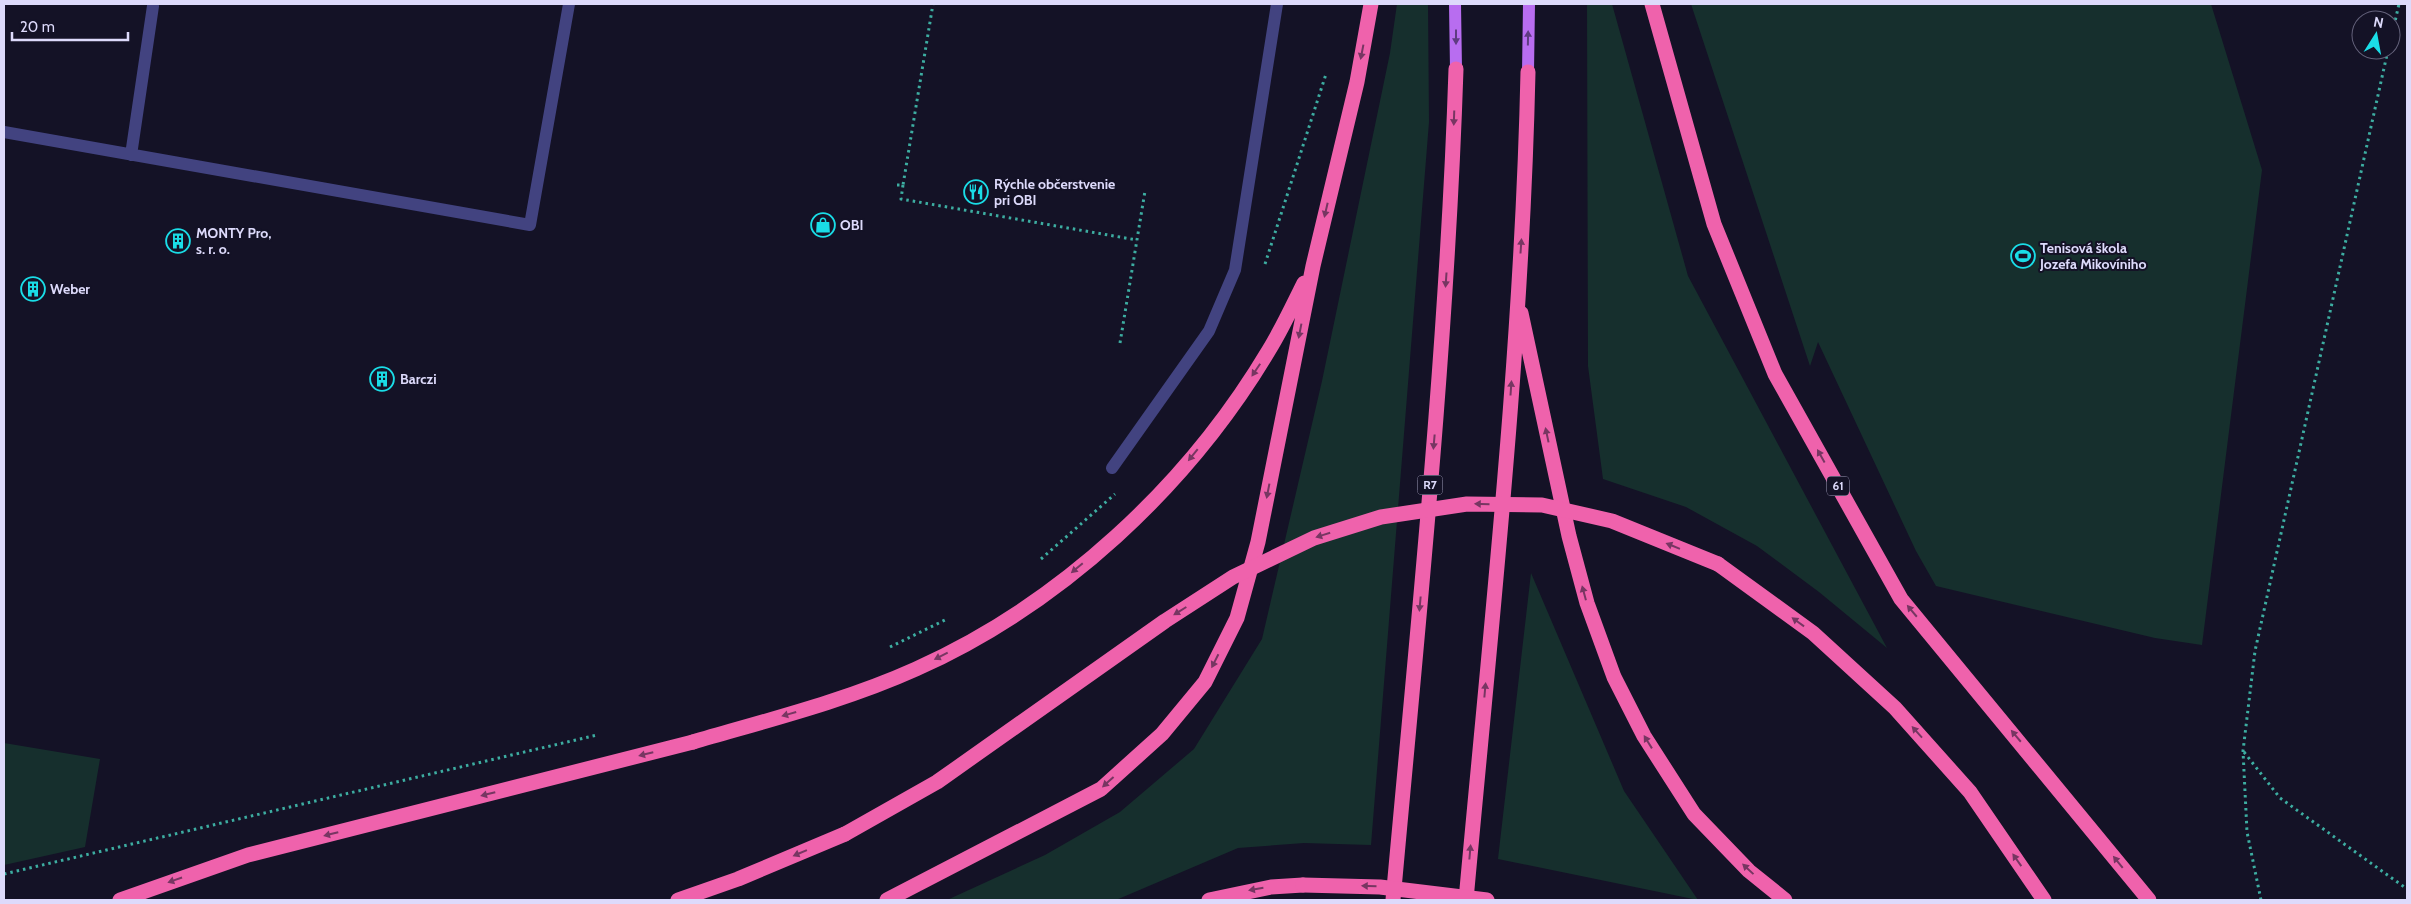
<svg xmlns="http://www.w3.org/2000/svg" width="2411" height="904" font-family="Cabin,sans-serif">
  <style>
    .green { fill: #162f2d }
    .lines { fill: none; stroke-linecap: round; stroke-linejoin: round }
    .path { stroke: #3dada1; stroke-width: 3; stroke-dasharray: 2.5 4; stroke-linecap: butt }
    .minor { stroke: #424380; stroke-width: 12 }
    .major { stroke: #b86df0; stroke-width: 12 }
    .highway { stroke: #ef62ac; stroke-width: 15 }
    .highway-bridge { stroke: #ef62ac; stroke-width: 15 }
    .oneway { fill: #5e3b81 }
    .oneway2 { fill: #773662 }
    .labels { text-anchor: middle; stroke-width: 4; stroke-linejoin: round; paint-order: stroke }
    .shield { fill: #141226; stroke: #a19ebb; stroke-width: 1 }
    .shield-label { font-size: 12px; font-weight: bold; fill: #dddafb }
    .poi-label { font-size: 14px; font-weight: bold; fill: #dddafb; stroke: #141226; text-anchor: start }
  </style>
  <rect width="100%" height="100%" fill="#141226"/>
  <path class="green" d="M1397 4H1428L1429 122 1371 845 1304 843 1238 848 1116 900H947L1045 855 1120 812 1194 749 1262 639 1322 381 1390 53Z
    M1587 4H1612L1688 276 1887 648 1819 592 1757 546 1686 507 1603 479 1588 366Z
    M1691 4H2211L2262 170 2202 645 2155 638 1936 586 1916 551 1818 342 1810 366Z
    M1531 573 1624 791 1698 900 1498 859Z
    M4 743 100 759 85 847 4 865Z"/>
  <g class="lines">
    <path class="path" d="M2391 39 2399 4
      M897 185H903L933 4
      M903 185 901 199 1137 240
      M1265 264 1326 74
      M1120 343 1145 191
      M1041 559 1115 494
      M890 647 945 620
      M2244 752 2280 798 2407 889
      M4 874 597 735
      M2261 900 2247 832 2243 751 2255 651 2388 50"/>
    <path class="minor" d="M4 132 530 225 569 4
      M131 155 153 6
      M1112 468 1209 331 1235 270 1277 4"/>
    <path class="major" d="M1455 4 1456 69
      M1528 72 1529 4"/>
    <path class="highway" d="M1652 4 1714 224 1775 374 1901 599 2149 900
      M1521 313 1569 536 1587 603 1614 677 1644 736 1694 814 1749 871 1785 900
      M1718 564 1813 633 1895 708 1970 792 2044 900
      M693 742C768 720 845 701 916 669 1061 604 1188 486 1269 350 1282 329 1293 305 1304 283
      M678 900 738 879 845 834
      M887 900 1101 789 1162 734 1205 682 1237 618 1258 542 1313 266 1357 82 1371 4
      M1209 900 1271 887 1303 885
      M1393 900C1418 624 1447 347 1456 69
      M1466 900C1491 625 1522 348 1528 72"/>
    <path class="highway-bridge" d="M845 834 937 782 1165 621 1233 577 1314 538 1381 517 1467 504 1542 505 1612 521 1718 564
      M1303 885 1380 887 1487 900
      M120 900 248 855 693 742"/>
  </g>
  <defs><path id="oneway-solid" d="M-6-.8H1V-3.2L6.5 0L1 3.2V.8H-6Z" transform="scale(1.25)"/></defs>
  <g class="oneway">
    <use href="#oneway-solid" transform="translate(1456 37) rotate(90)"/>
    <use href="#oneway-solid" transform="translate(1528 38) rotate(-89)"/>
  </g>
  <g class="oneway2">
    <use href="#oneway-solid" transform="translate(1362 52) rotate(101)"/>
    <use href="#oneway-solid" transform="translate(1454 118) rotate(92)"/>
    <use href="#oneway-solid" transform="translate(1326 210) rotate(103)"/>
    <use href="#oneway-solid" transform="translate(1521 246) rotate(-86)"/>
    <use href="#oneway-solid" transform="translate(1446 280) rotate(94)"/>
    <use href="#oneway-solid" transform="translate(1300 331) rotate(101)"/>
    <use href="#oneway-solid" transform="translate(1256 370) rotate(124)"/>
    <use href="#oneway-solid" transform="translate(1511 388) rotate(-86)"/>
    <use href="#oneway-solid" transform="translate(1547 435) rotate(-102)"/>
    <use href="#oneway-solid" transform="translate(1434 442) rotate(95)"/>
    <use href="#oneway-solid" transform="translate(1193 455) rotate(129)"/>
    <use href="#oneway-solid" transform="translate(1821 456) rotate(-119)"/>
    <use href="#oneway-solid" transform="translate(1268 491) rotate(101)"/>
    <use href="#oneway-solid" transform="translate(1482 504) rotate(-179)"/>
    <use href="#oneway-solid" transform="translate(1323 535) rotate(163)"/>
    <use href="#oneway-solid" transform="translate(1673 546) rotate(-158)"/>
    <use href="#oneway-solid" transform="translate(1077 568) rotate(140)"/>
    <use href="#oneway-solid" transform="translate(1584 593) rotate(-105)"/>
    <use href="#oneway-solid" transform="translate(1420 604) rotate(95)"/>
    <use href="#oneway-solid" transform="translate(1180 611) rotate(148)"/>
    <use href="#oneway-solid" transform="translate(1912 611) rotate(-130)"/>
    <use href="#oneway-solid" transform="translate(1798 622) rotate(-144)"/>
    <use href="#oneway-solid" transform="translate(941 656) rotate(153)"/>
    <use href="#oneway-solid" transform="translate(1215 661) rotate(117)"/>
    <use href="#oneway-solid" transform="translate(1485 690) rotate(-85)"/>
    <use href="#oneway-solid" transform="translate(789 714) rotate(164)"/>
    <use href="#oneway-solid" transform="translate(1917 732) rotate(-132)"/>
    <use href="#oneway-solid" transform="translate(2016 736) rotate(-130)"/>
    <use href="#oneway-solid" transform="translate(1648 742) rotate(-122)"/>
    <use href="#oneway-solid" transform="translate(646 754) rotate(166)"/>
    <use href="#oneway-solid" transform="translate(1108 782) rotate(138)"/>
    <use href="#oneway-solid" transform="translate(488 794) rotate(166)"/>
    <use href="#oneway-solid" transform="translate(331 834) rotate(166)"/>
    <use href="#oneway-solid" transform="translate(1470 852) rotate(-85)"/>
    <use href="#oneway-solid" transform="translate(800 853) rotate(157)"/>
    <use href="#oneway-solid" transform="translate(2017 860) rotate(-125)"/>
    <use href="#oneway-solid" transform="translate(2118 862) rotate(-129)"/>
    <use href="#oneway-solid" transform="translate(1748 869) rotate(-137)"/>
    <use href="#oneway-solid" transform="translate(175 880) rotate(161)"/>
    <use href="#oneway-solid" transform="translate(1369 886) rotate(-179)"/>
    <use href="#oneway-solid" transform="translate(1256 889) rotate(170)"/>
  </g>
  <defs>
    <g id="restaurant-ring" transform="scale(1.25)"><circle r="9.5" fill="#141226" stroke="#1adde7" stroke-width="1.5"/><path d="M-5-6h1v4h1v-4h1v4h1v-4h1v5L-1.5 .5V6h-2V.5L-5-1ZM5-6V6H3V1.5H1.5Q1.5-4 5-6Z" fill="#1adde7"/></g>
    <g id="shop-ring" transform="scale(1.25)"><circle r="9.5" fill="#141226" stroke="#1adde7" stroke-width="1.5"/><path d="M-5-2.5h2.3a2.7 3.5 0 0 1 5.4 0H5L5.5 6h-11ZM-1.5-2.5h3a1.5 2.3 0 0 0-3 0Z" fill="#1adde7"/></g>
    <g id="building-ring" transform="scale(1.25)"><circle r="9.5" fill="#141226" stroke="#1adde7" stroke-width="1.5"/><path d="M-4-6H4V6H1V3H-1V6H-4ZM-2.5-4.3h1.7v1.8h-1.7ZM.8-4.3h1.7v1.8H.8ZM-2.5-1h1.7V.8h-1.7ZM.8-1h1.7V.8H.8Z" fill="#1adde7"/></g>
    <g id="stadium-ring" transform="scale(1.25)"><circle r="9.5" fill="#141226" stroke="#1adde7" stroke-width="1.5"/><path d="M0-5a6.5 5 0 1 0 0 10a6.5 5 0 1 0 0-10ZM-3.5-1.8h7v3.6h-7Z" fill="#1adde7"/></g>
  </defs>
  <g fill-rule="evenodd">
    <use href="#restaurant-ring" x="976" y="192"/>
    <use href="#shop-ring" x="823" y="225"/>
    <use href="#building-ring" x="178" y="241"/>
    <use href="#stadium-ring" x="2023" y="256"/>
    <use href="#building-ring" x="33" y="289"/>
    <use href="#building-ring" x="382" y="379"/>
  </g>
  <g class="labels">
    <g class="shield">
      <rect x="1417.5" y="475.5" width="25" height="19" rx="4"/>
      <rect x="1827" y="476.5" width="22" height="19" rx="4"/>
    </g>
    <g class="shield-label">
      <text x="1430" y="489">R7</text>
      <text x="1838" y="490">61</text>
    </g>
    <g class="poi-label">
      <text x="994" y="189">Rýchle občerstvenie<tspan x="994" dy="16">pri OBI</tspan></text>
      <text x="840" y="230">OBI</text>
      <text x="196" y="238">MONTY Pro,<tspan x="196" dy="16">s. r. o.</tspan></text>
      <text x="2040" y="253">Tenisová škola<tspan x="2040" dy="16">Jozefa Mikovíniho</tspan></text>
      <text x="50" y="294">Weber</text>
      <text x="400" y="384">Barczi</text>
    </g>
  </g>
  <rect width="2411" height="904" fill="none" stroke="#dddafb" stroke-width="10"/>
  <g transform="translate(2376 35) rotate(11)"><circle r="24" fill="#141226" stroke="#64627b"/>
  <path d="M0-4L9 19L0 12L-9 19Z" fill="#1adde7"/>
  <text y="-8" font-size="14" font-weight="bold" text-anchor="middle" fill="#dddafb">N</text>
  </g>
  <path d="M12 32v8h116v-8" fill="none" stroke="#dddafb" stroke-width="2.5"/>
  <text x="20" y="32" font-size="15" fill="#dddafb" stroke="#141226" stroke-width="4" paint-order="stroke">20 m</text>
</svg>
